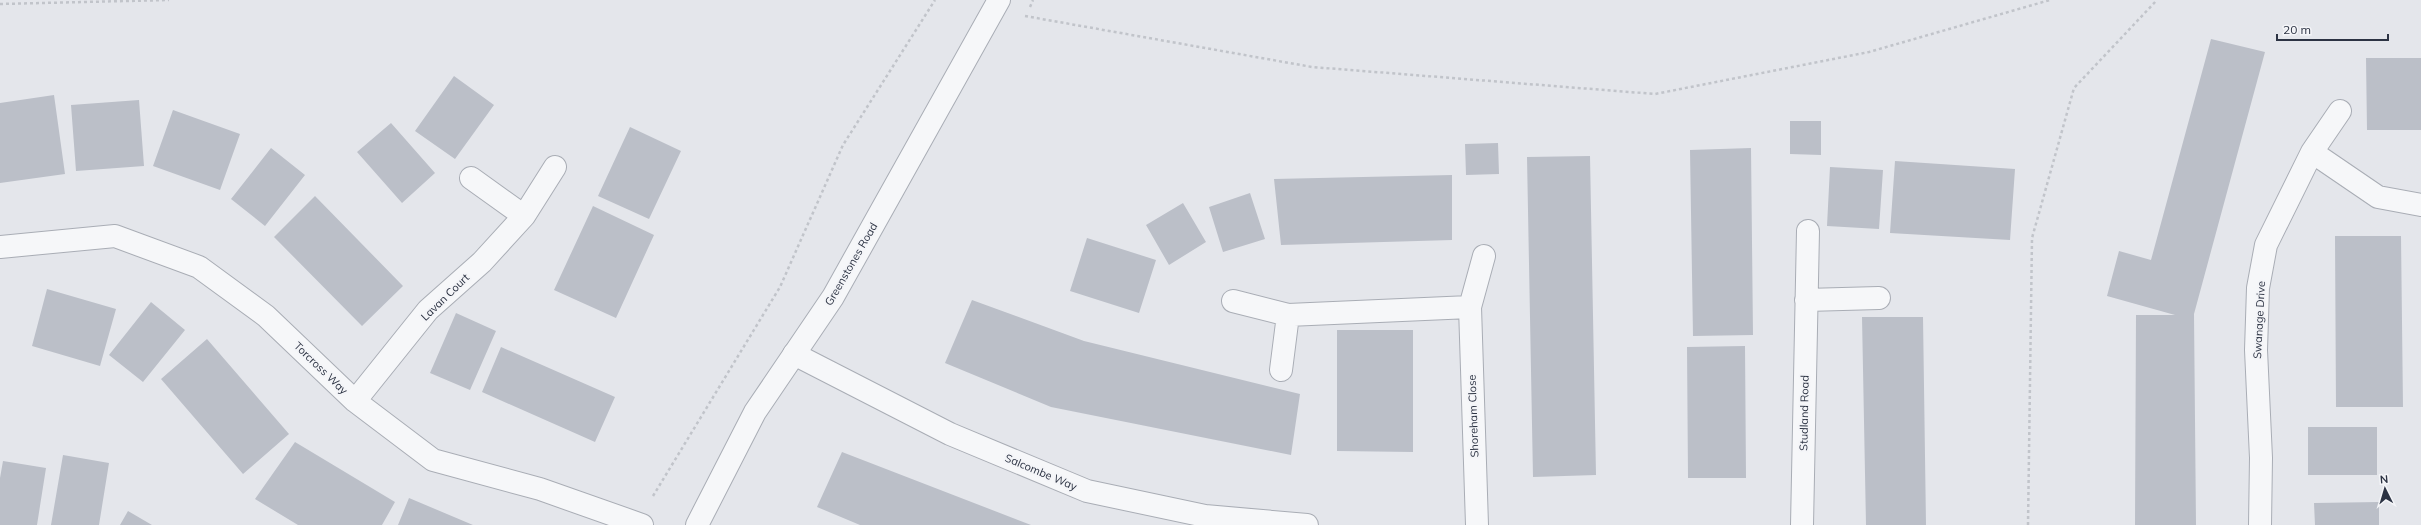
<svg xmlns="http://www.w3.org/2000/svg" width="2421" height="525" font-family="Mulish,sans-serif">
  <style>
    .building { fill: #bbbfc8 }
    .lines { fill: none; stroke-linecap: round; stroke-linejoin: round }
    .minor-casing { stroke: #a9adb5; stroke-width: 24 }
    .tertiary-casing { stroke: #a9adb5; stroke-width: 24 }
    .path { stroke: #c1c4ca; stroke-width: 2.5; stroke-dasharray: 3 3; stroke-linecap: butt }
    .minor { stroke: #f6f7f9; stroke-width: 22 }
    .tertiary { stroke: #f6f7f9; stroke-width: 22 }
    .labels { text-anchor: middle; stroke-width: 4; stroke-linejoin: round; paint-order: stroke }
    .street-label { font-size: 11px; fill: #2c3343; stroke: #f4f5f8 }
  </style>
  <rect width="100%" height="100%" fill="#e4e6eb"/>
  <path class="building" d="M2211 39 2265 52 2194 314 2196 525H2135L2136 315H2175L2107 296 2119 251 2151 260Z
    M2366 58H2421V130H2367Z
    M454 76 494 105 455 159 415 131Z
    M54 95 65 174 0 183V103Z
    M139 100 144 166 76 171 71 105Z
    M173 110 240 134 220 190 153 166Z
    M1790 121H1821V155L1790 154Z
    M391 123 435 173 402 203 357 152Z
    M630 127 681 151 649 219 598 196Z
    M1498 143 1499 174 1466 175 1465 144Z
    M271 148 305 175 265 226 231 199Z
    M1751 148 1753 335 1693 336 1690 150Z
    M1590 156 1596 475 1533 477 1527 157Z
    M1895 161 2015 169 2010 240 1890 233Z
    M1830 167 1883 170 1879 229 1827 226Z
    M1452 175V240L1281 245 1274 179Z
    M1250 193 1265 239 1223 252 1209 207Z
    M315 196 403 286 362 326 274 237Z
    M1183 203 1206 242 1169 265 1146 225Z
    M593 206 654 235 616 318 554 290Z
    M2335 236H2401L2403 407H2336Z
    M1087 238 1156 260 1139 313 1070 291Z
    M47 289 116 309 100 366 32 346Z
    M972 300 1084 341 1300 394 1291 455 1051 407 945 363Z
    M151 302 185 330 143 382 109 355Z
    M456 313 496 331 470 390 430 373Z
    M1862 317H1923L1926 525H1866Z
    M1337 330H1413V452L1337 451Z
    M207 339 289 434 243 474 161 379Z
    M1745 346 1746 478H1688L1687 347Z
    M501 347 615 397 595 442 482 392Z
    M2308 427H2377V475H2308Z
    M295 442 395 502 382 525H298L255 499Z
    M842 452 1031 525H860L817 507Z
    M63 455 109 463 99 525H51Z
    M3 461 46 468 37 525H0V478Z
    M409 498 473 525H398Z
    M2379 502V525H2315L2314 503Z
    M128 511 152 525H120Z"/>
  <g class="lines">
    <g class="minor-casing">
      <path id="minor" d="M2312 152 2378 197 2421 205
        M471 178 524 216
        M0 247 115 236 199 267 266 316 355 401 433 460 540 489 642 525
        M1806 300 1879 298
        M1233 301 1288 315 1470 307
        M794 354 950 434 1087 491 1205 516 1307 525
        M1281 370 1288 315
        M355 401 428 310 482 262 524 216 555 167
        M1477 525 1470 307 1484 256
        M1802 525 1808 231
        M2260 525 2261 458 2256 350 2258 288 2266 245 2312 152 2340 111"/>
    </g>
    <g class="tertiary-casing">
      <path id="tertiary" d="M697 525 755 412 833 297 999 0"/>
    </g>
    <path class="path" d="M0 4 169 0
      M1030 7 1033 0
      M1025 16 1312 67 1655 94 1869 52 2050 0
      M653 496 780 287 843 145 935 0
      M2028 525 2032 238 2074 88 2157 0"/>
    <use href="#minor" class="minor"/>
    <use href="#tertiary" class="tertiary"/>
  </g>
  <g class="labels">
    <g class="street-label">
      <text transform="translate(851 264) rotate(-60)" y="4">Greenstones Road</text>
      <text transform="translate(445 297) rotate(-44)" y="4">Lavan Court</text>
      <text transform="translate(2259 320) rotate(-87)" y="4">Swanage Drive</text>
      <text transform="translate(321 368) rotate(44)" y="4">Torcross Way</text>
      <text transform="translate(1804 413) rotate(-89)" y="4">Studland Road</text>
      <text transform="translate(1473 416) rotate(-92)" y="4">Shoreham Close</text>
      <text transform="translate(1041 472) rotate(23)" y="4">Salcombe Way</text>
    </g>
  </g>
  <g transform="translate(2385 489) rotate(355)" stroke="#f4f5f8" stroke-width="3" paint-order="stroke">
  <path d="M0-3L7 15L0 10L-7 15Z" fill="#2c3343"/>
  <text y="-6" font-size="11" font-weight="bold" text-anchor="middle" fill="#2c3343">N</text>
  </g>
  <path d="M2277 34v6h111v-6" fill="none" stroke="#2c3343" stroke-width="2"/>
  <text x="2283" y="34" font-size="12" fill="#2c3343" stroke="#f4f5f8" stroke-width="3" paint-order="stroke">20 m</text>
</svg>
